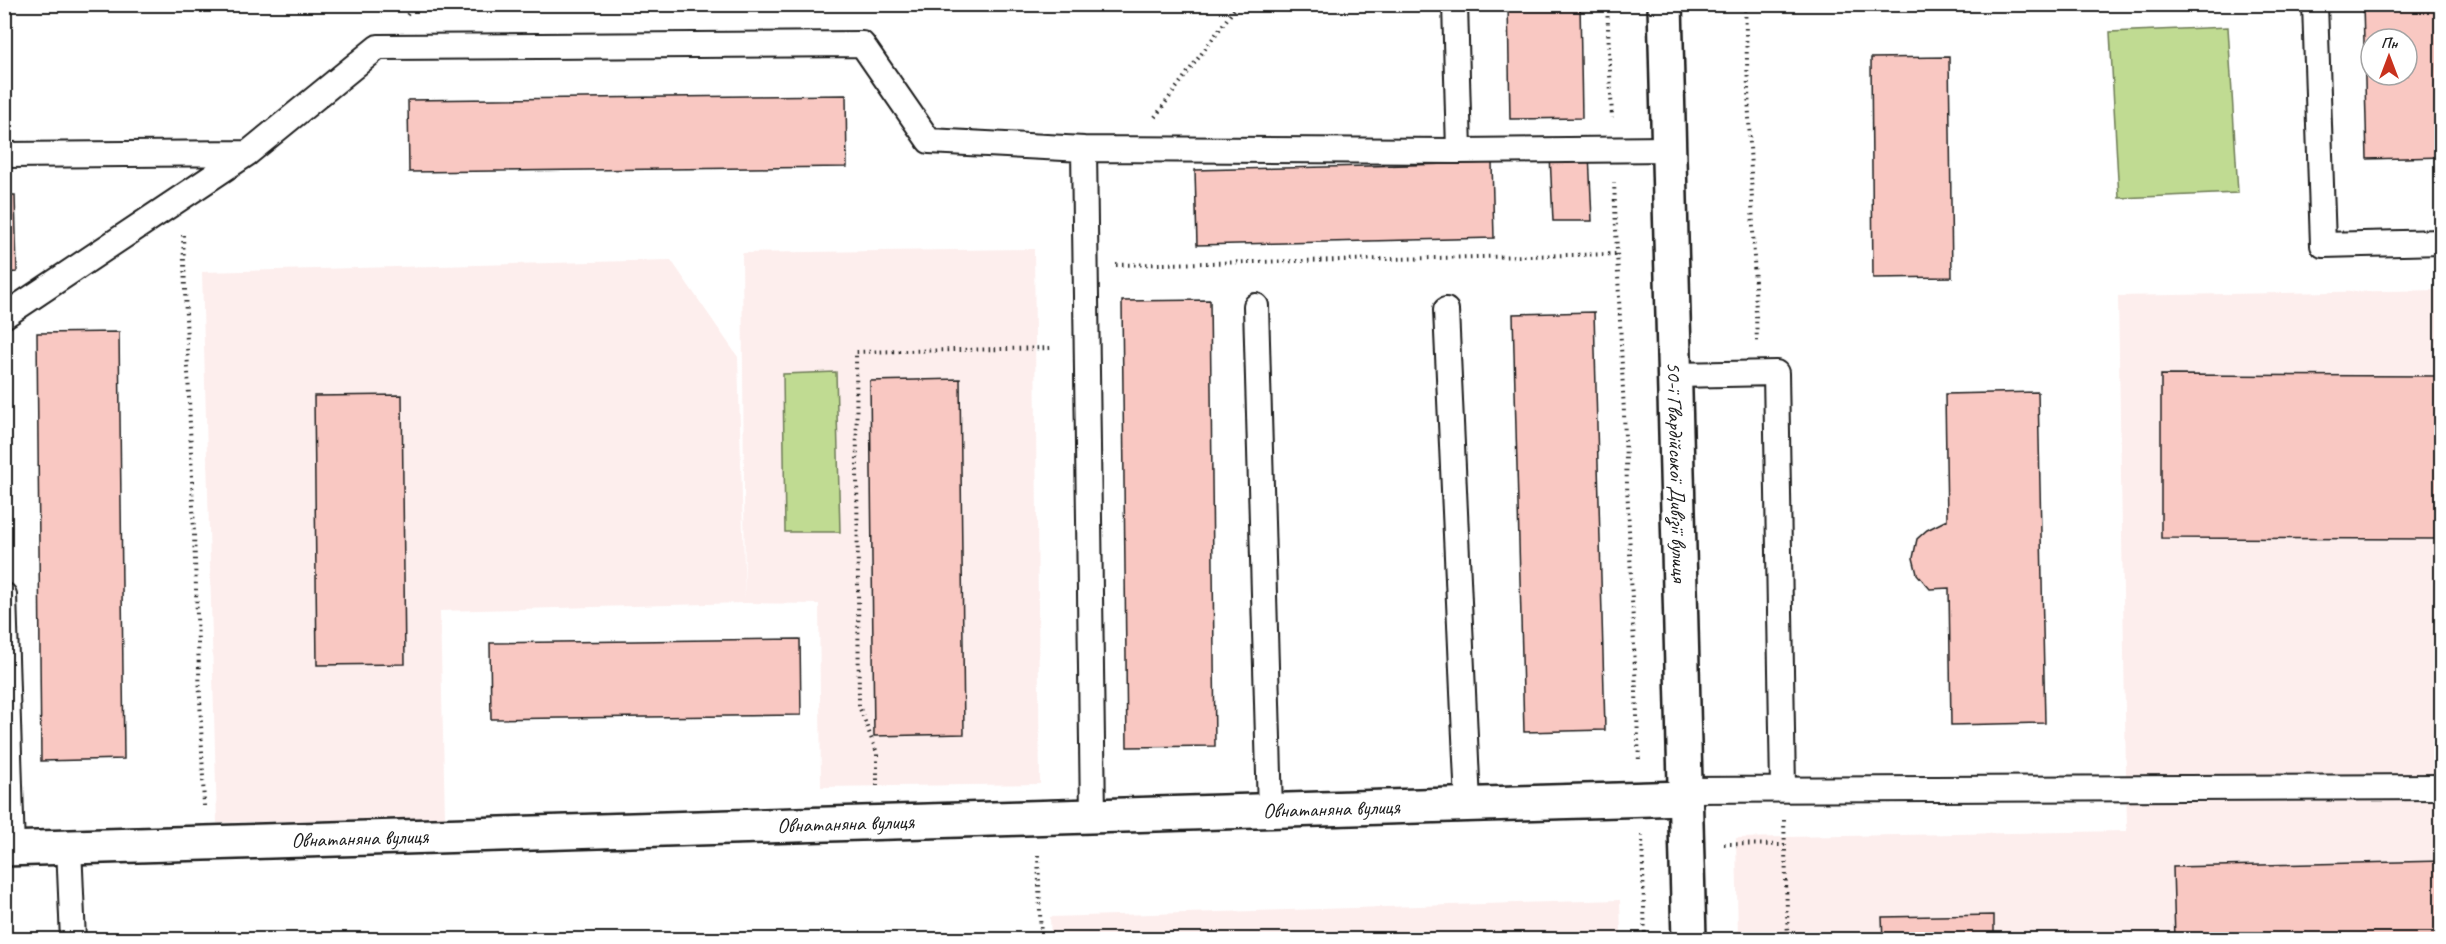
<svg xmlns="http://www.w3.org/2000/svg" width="2446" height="944" font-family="Caveat,sans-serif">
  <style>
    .built { fill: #fdeeed }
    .green { fill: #c0db92; stroke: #6e7c57; stroke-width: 1.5 }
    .building { fill: #f9c8c2; stroke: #1c1c1c; stroke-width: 1.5; fill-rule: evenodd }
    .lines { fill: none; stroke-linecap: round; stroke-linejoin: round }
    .lane-casing { stroke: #1c1c1c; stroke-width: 28 }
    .street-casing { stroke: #1c1c1c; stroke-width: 38 }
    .path { stroke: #1c1c1c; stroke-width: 4; stroke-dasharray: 1.5 4.5; stroke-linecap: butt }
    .lane { stroke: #fff; stroke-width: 24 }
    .street { stroke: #fff; stroke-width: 33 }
    .labels { text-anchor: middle; stroke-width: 6; stroke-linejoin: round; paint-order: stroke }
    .street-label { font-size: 21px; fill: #1c1c1c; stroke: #fff }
  </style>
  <rect width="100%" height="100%" fill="#fff"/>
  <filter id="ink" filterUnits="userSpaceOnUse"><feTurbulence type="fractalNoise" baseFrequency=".0167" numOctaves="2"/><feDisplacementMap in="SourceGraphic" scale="12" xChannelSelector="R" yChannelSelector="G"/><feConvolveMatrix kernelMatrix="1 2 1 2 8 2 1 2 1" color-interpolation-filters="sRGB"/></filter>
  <g filter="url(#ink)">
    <path class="built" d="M1034 249 1040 784 821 787 819 604 745 603 440 611 445 817 217 823 202 272 671 260 738 357 745 601 742 253Z
      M2441 290V939H1738L1736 838 2127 831 2118 296Z
      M1620 900 1621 934 1451 940 1051 939 1050 917Z"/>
    <path class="green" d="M2228 27 2238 193 2119 198 2110 32Z
      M836 372 840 532H785L783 374Z"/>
    <path class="building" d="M1508 4H1580L1582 118 1510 119Z
      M2363 4H2442V157L2367 159ZM2371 39H2407V75H2371Z
      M1949 57 1952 277 1873 278 1871 58Z
      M846 95 847 167 409 172 408 100Z
      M1589 153 1592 221H1553L1550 155Z
      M1492 163 1494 238 1197 245 1195 170Z
      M4 195H15L17 272 4 273Z
      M1210 300 1215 746 1127 747 1122 301Z
      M1594 312 1605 730 1524 732 1513 314Z
      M119 332 124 759 41 761 37 333Z
      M2161 375 2442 376V539L2161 538Z
      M960 379 964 734 874 736 870 381Z
      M2038 392 2045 723 1951 725 1949 588 1930 589 1917 574 1913 558 1917 539 1927 530 1947 520 1945 394Z
      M402 395 405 664 317 665 314 396Z
      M800 639 801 715 491 719 490 643Z
      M2442 861V940H2175L2173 867Z
      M1994 915V940H1883L1882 917Z"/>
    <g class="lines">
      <g class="lane-casing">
        <path id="lane" d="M1455 4 1459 151
          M2315 4 2323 245 2442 242
          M1084 149 1093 816
          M4 155 248 153 378 47 862 44 929 141 1084 149 1459 151 1669 149
          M1256 306 1270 811
          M1446 310 1468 804
          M4 316 248 153
          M1675 375 1776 373 1783 789
          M4 595 12 849
          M1685 790 2442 787
          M69 847 73 940"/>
      </g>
      <g class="street-casing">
        <g id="street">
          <path id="s1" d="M1665 4 1689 940"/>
          <path id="s2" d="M4 849 1685 798"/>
        </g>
      </g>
      <path class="path" d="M818 4 826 11
        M1607 4 1612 118
        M1745 4 1757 343
        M407 15 416 4
        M1155 117 1238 4
        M1614 182 1639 762
        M183 235 204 806
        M1116 265 1617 254
        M877 786V753L859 706 856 352 1054 348
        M1784 820 1788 940
        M1642 835 1645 940
        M1724 844 1785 845
        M1038 855 1041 940"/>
      <use href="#lane" class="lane"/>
      <use href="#street" class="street"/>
    </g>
  </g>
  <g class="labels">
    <g class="street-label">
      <text dy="7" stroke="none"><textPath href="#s1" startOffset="468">50-ї Гвардійської Дивізії вулиця</textPath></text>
      <text dy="7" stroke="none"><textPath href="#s2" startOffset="1328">Овнатаняна вулиця</textPath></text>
      <text dy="7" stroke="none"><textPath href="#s2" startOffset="842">Овнатаняна вулиця</textPath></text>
      <text dy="7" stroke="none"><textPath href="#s2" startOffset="356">Овнатаняна вулиця</textPath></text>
    </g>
  </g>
  <rect width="2446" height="944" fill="none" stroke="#fff" stroke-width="24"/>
  <rect x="12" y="12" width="2422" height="920" fill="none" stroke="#1c1c1c" stroke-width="2" filter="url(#ink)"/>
  <g transform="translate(2389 57)"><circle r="28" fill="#ffffff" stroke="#a4a4a4" stroke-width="1.5"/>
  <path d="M0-4.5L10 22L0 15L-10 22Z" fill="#c8321e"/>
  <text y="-9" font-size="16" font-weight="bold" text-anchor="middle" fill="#1c1c1c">Пн</text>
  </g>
</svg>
